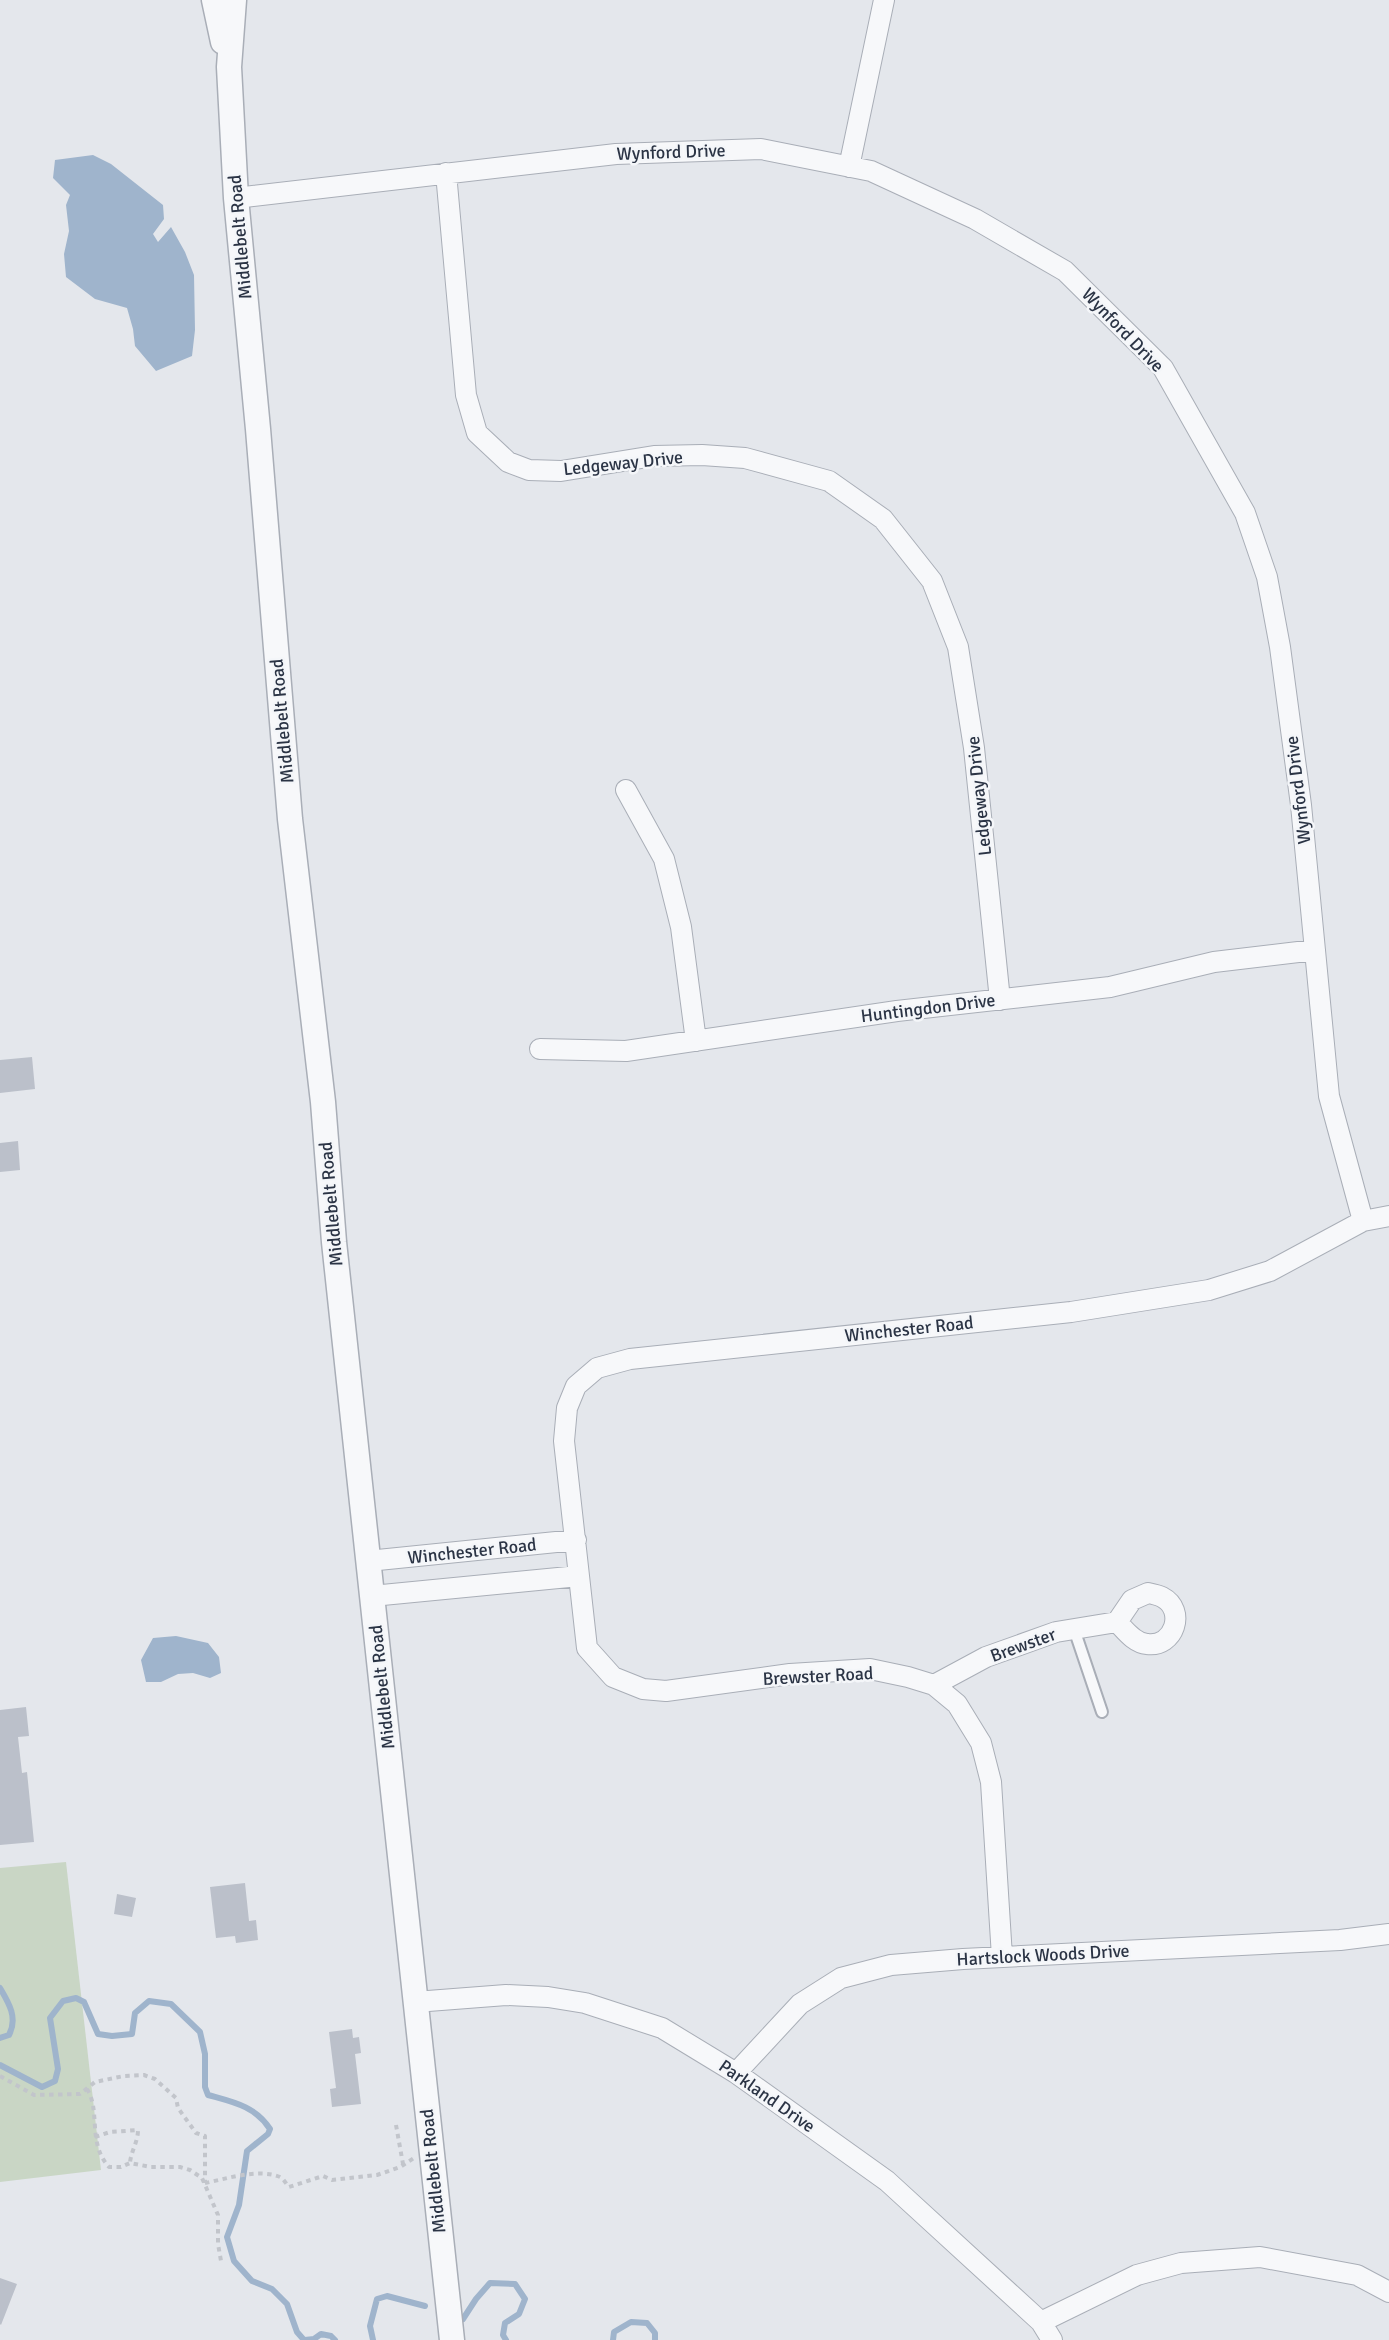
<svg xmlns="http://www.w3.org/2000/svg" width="1389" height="2340" font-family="Signika,sans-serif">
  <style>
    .green { fill: #c9d6c5 }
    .water { fill: #9fb4cc }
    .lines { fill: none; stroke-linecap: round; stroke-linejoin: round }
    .stream { stroke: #9fb4cc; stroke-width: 6 }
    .building { fill: #bbc0ca }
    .service-casing { stroke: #a9aeb7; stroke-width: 14 }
    .minor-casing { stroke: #a9aeb7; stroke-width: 22 }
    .tertiary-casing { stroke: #a9aeb7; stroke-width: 27 }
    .path { stroke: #c2c5cb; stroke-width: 4; stroke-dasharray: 4.5 4.5; stroke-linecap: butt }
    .service { stroke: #f7f8fa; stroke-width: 10 }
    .minor { stroke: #f7f8fa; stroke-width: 20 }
    .tertiary { stroke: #f7f8fa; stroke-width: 24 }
    .labels { text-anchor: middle; stroke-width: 5; stroke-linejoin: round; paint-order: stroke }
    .street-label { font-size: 18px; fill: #2b3445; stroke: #f4f6f9 }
  </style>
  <rect width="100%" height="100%" fill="#e4e7ec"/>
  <path class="green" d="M66 1862 101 2170 0 2182V1868Z"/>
  <path class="water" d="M93 155 111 164 163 205 164 219 153 234 158 242 171 227 185 252 194 275 195 330 192 356 156 371 135 346 133 329 127 308 95 299 66 277 64 254 69 231 66 205 70 195 53 178 55 160Z
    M176 1636 208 1643 219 1657 221 1673 210 1678 193 1673 178 1674 161 1682H146L141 1660 153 1638Z"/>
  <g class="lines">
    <path class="stream" d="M0 1988C9 2003 18 2018 9 2035L0 2038
      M0 2065 42 2087 55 2081 58 2069 50 2018 63 2001 76 1998 84 2002 98 2034 112 2036 132 2034 135 2013 149 2001 171 2004 200 2032 205 2054V2087L208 2095C233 2102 255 2106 270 2129L268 2134 247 2151 239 2205 227 2237 234 2261 252 2281 272 2289 287 2304 297 2332 304 2340
      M463 2319 476 2299 490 2283 515 2284 525 2299 519 2314 505 2323 503 2335 506 2340
      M305 2340 314 2339 321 2334 331 2336 335 2340
      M373 2340 370 2326 377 2299 387 2296 425 2306
      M613 2340 614 2332 631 2322 647 2323 655 2333V2340"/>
  </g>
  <path class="building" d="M32 1057 35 1089 0 1093V1060Z
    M18 1141 20 1170 0 1172V1143Z
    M26 1707 29 1736 18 1737 22 1773 27 1772 34 1842 0 1845V1710Z
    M245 1883 249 1921 256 1920 258 1940 236 1943 235 1936 216 1938 210 1887Z
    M117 1894 136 1898 132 1917 114 1914Z
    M352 2029 353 2038 359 2037 361 2053 355 2054 361 2104 332 2107 330 2089 336 2088 329 2032Z
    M0 2278 17 2284 1 2325 0 2324Z"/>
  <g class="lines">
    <g class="service-casing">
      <path id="service" d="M1074 1629 1102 1712"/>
    </g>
    <g class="minor-casing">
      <path id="minor" d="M849 167 884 0
        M446 173 466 395 477 433 508 462 529 470 561 471 654 456 702 455 745 458 829 481 883 519 932 581 958 647 974 748 1000 1000
        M236 198 616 154 761 149 871 171 975 219 1065 271 1163 368 1245 513 1267 577 1280 647 1301 805 1329 1096 1363 1221
        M626 790 664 859 681 927 696 1041
        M540 1049 626 1051 897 1011 1110 987 1214 962 1315 950
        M368 1561 576 1540
        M1148 1593C1153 1594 1158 1595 1162 1597 1187 1610 1174 1648 1147 1644 1134 1643 1125 1630 1117 1622L1132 1600Z
        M372 1596 579 1576
        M934 1685 986 1657 1056 1632 1117 1622
        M1002 1957 991 1782 981 1743 957 1704 934 1685 908 1677 870 1669 790 1674 666 1691 643 1689 613 1677 587 1648 564 1441 567 1408 576 1386 597 1368 630 1359 1071 1312 1209 1290 1270 1271 1363 1221 1389 1216
        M415 2002 506 1995 548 1997 585 2003 662 2028 736 2073 887 2181 1041 2322 1052 2340
        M736 2073 800 2004 841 1978 891 1965 963 1959 1340 1940 1389 1934
        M1041 2322 1137 2275 1181 2263 1260 2257 1357 2275 1389 2292"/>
    </g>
    <g class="tertiary-casing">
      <path id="tertiary" d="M214 0 223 42
        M234 0 229 67 236 198 258 429 290 819 323 1102 334 1242 452 2340"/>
    </g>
    <path class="path" d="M0 2076 34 2095 80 2094 95 2082 124 2076 144 2075 155 2079 176 2098 178 2108 196 2133 205 2136V2183
      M87 2089C101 2111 87 2143 109 2167H121L130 2163 151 2167H180L190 2170 202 2178 218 2215V2244L221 2261
      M396 2125 403 2164
      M95 2137 110 2132 138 2130C138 2142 131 2151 130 2163
      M205 2183C226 2179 258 2168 280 2177 284 2179 286 2184 289 2187L323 2176 332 2180 377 2175 400 2167 414 2158"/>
    <use href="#service" class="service"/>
    <use href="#minor" class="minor"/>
    <use href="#tertiary" class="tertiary"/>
  </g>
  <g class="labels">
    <g class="street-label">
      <text transform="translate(671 152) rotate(-2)" y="6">Wynford Drive</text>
      <text transform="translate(240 237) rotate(-95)" y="6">Middlebelt Road</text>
      <text transform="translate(1123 330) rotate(46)" y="6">Wynford Drive</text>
      <text transform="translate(623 463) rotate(-6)" y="6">Ledgeway Drive</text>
      <text transform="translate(282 721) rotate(-95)" y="6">Middlebelt Road</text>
      <text transform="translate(1298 790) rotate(-97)" y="6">Wynford Drive</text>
      <text transform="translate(979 796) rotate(-96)" y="6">Ledgeway Drive</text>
      <text transform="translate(928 1008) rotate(-7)" y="6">Huntingdon Drive</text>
      <text transform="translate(331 1204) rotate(-95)" y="6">Middlebelt Road</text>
      <text transform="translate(909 1329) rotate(-6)" y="6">Winchester Road</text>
      <text transform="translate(472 1551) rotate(-6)" y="6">Winchester Road</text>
      <text transform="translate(1023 1645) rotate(-20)" y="6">Brewster</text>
      <text transform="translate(818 1676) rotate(-3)" y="6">Brewster Road</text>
      <text transform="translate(382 1687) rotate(-96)" y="6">Middlebelt Road</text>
      <text transform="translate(1043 1955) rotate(-3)" y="6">Hartslock Woods Drive</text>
      <text transform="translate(767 2096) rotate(35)" y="6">Parkland Drive</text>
      <text transform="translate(433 2171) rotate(-96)" y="6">Middlebelt Road</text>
    </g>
  </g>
</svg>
